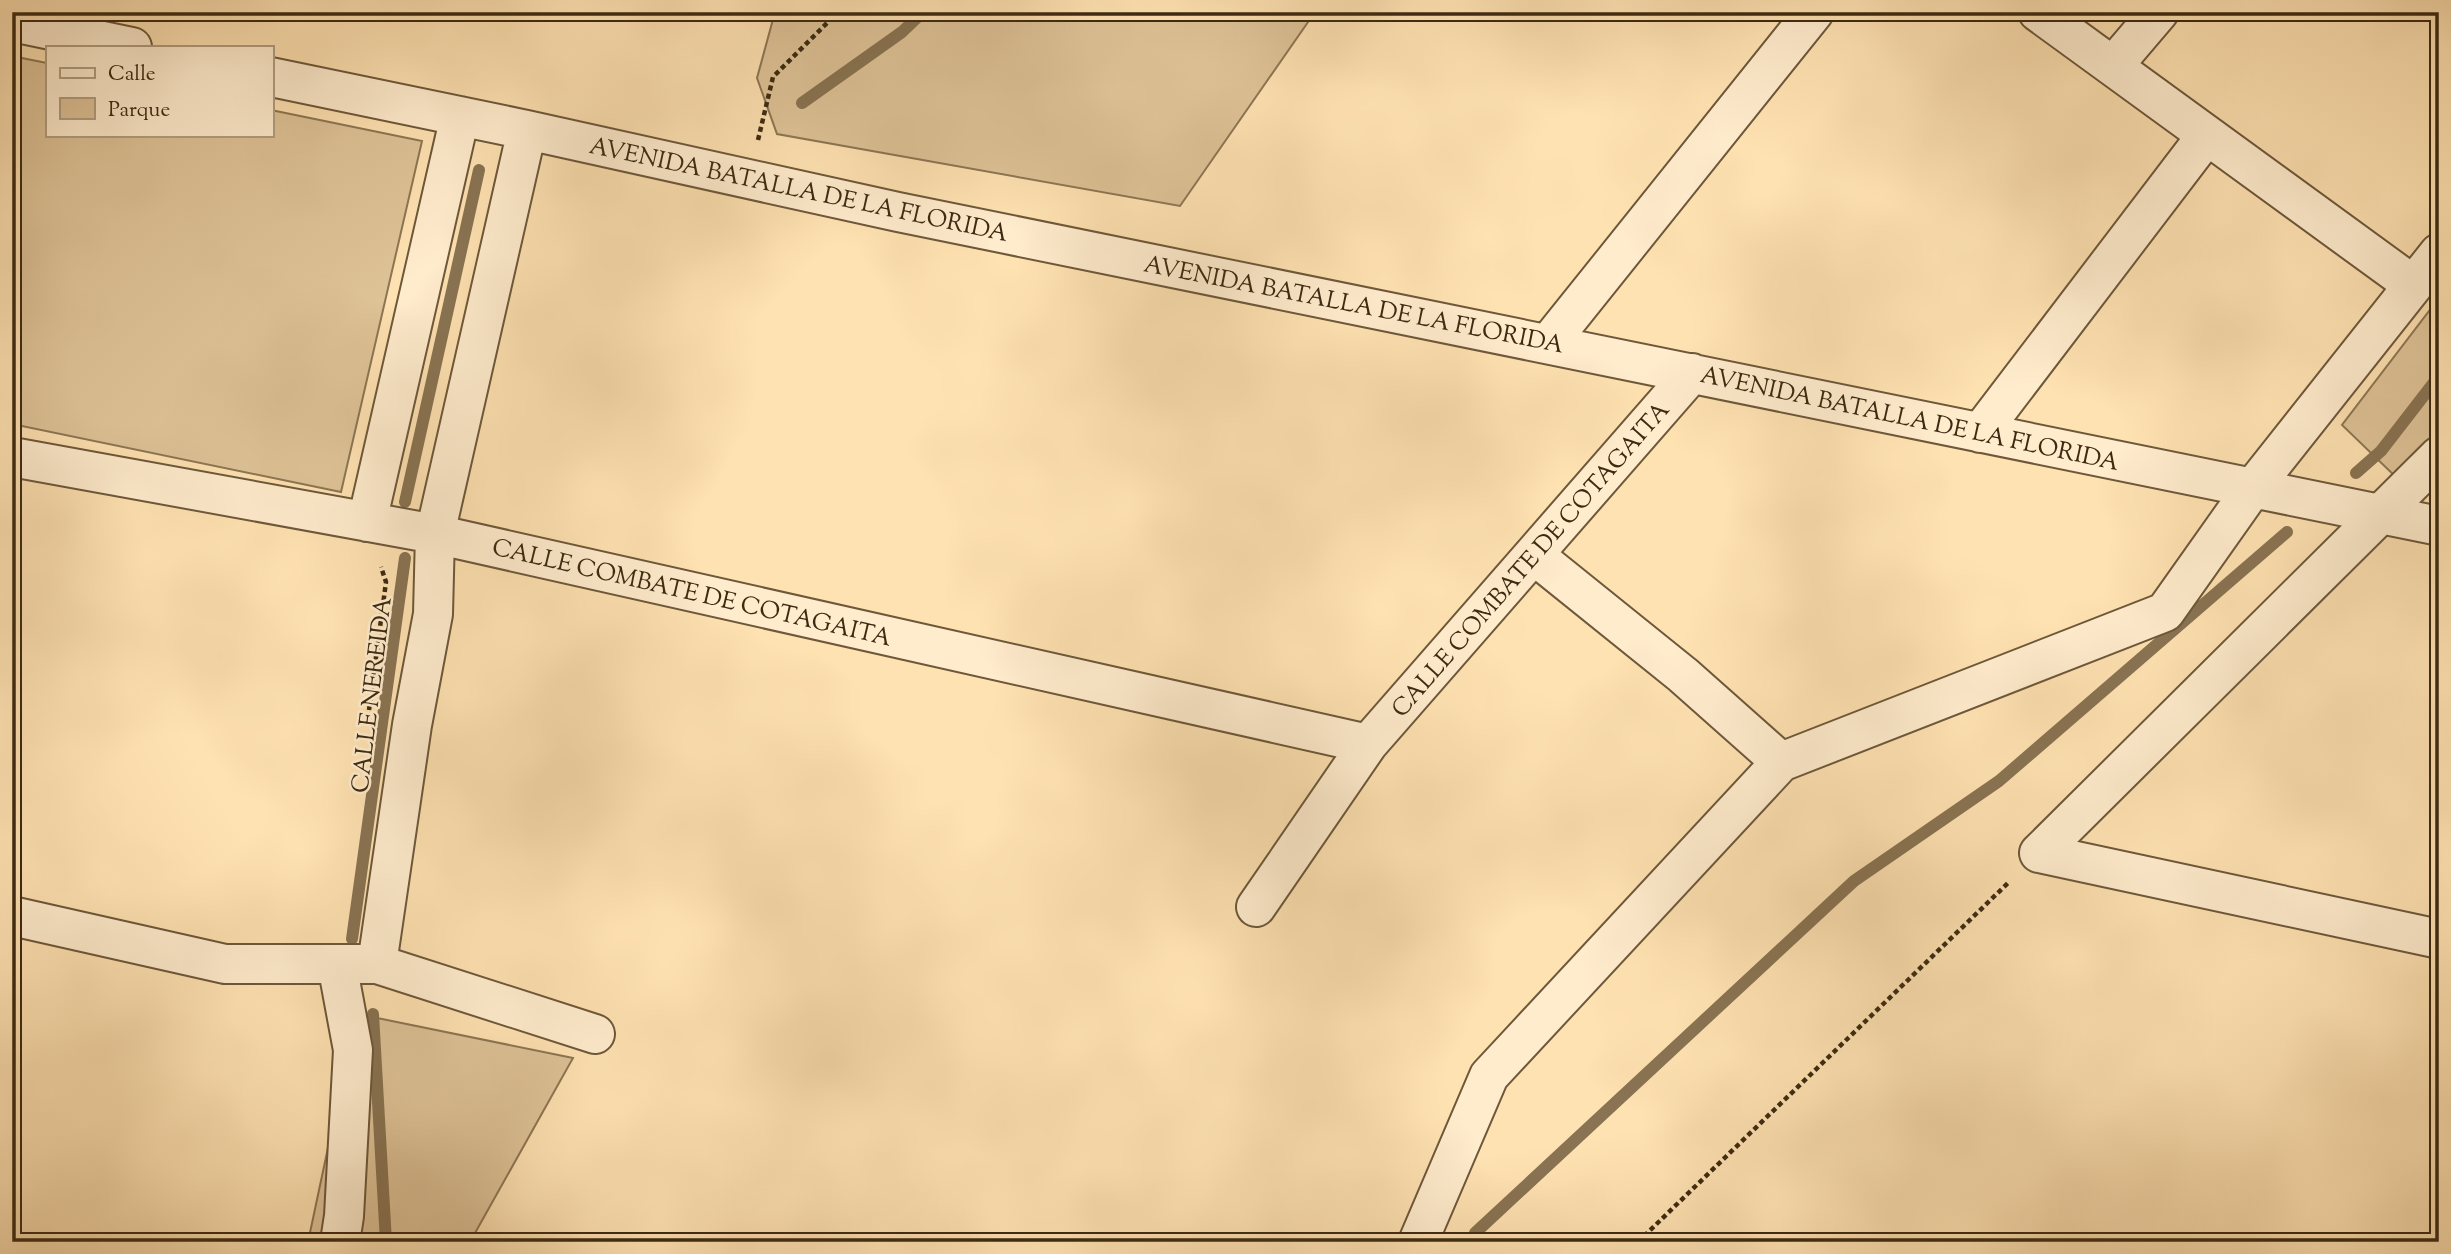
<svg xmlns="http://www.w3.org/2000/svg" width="2451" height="1254" font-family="'Sorts Mill Goudy',serif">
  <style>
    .green { fill: #dec397; stroke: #8d7654; stroke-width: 2 }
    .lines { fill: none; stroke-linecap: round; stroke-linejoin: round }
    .stream { stroke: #897352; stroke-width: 12 }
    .minor-casing { stroke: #6d583a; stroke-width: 42 }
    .path { stroke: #3c2a12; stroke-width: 4.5; stroke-dasharray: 5 3.5; stroke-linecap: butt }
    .minor { stroke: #ffeccd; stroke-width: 38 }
    .labels { text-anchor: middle; stroke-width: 5; stroke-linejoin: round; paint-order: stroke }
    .street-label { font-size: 24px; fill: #3c2a12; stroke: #ffeccd }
  </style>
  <rect width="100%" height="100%" fill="#ffe2b2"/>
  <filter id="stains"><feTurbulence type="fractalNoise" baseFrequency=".00286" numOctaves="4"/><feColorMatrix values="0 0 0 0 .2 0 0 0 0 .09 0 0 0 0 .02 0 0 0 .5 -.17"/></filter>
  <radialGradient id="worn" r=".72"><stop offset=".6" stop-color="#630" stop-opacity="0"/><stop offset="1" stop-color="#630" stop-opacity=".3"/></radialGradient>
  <path class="green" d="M775 12H1315L1180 206 777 134 757 78Z
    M12 56 47 63V135H271V110L422 141 341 492 12 424Z
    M2439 298V431L2400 481 2342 425Z
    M338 1010 573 1058 470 1242H308L350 1044Z"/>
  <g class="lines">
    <path class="stream" d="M802 103 902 32 923 12
      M2356 473 2381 451 2439 376
      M405 502 479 170
      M352 939 405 558
      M373 1014 386 1242
      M1474 1242 1475 1233 1854 881 1999 781 2287 532"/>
    <g class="minor-casing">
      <path id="minor" d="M2038 12 2413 285
        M12 22 132 47
        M2113 66 2159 12
        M271 77 527 130 898 212 2439 526
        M1548 344 1814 12
        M1980 433 2207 135
        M12 457 435 534 1368 744
        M367 522 460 116
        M1534 555 1683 675 1781 762
        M2039 853 2439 456
        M2039 853 2439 939
        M1256 907 1368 744 1692 373
        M12 916 225 964H377L595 1034
        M337 964 353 1050 344 1216 340 1242
        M377 964 412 725 433 614 435 534 527 130
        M1418 1242 1489 1076 1781 762 2165 612 2252 489 2439 253"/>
    </g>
    <path class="path" d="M758 140 773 77 838 12
      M369 710 386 582 381 567
      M1638 1242 2009 882"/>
    <use href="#minor" class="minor"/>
  </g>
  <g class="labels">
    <g class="street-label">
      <text transform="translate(799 189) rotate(12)" y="8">AVENIDA BATALLA DE LA FLORIDA</text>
      <text transform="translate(1354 304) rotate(11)" y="8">AVENIDA BATALLA DE LA FLORIDA</text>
      <text transform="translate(1910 418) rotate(12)" y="8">AVENIDA BATALLA DE LA FLORIDA</text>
      <text transform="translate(1530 559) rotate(-49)" y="8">CALLE COMBATE DE COTAGAITA</text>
      <text transform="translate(692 592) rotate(13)" y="8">CALLE COMBATE DE COTAGAITA</text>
      <text transform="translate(371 695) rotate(-83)" y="8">CALLE NEREIDA</text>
    </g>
  </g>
  <rect width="2451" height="1254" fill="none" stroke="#ffe2b2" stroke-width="42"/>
  <rect x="14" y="14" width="2423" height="1226" fill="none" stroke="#3c2a12" stroke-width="3.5"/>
  <rect x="21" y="21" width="2409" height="1212" fill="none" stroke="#3c2a12" stroke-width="2"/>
  <rect x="46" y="46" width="228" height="91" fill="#ffeccd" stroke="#b19e82" stroke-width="2"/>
  <rect x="60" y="68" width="35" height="10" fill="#ffeccd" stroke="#b19e82" stroke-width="2"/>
  <text x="108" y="80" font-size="21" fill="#3c2a12">Calle</text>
  <rect x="60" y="98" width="35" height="21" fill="#dec397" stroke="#b19e82" stroke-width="2"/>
  <text x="108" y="116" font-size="21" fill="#3c2a12">Parque</text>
  <rect width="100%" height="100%" filter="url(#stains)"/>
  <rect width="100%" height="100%" fill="url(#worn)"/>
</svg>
